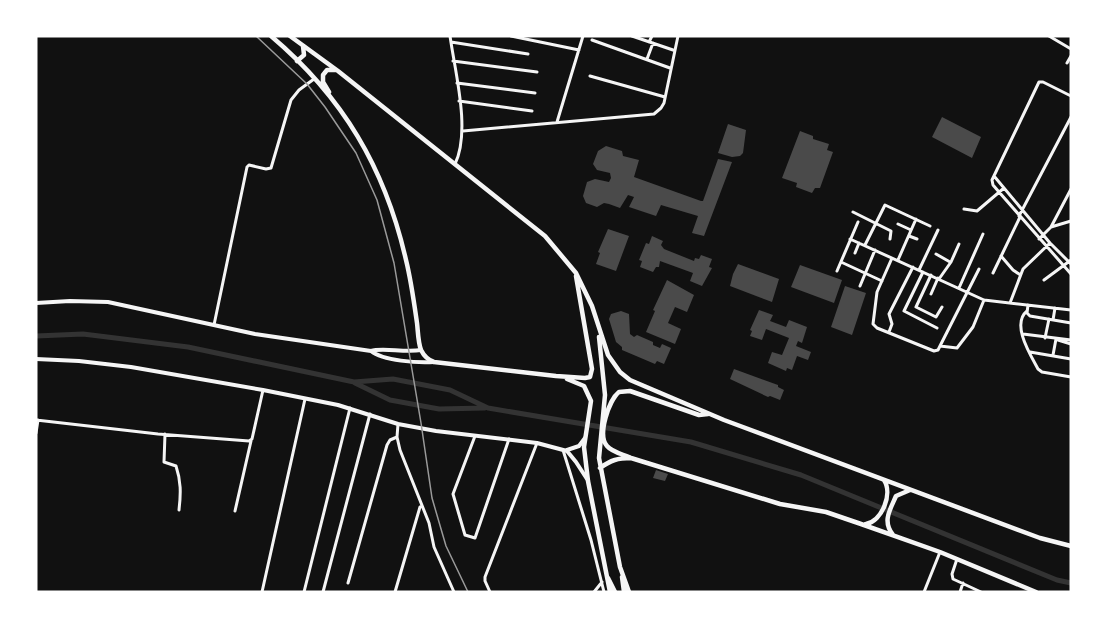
<svg xmlns="http://www.w3.org/2000/svg" width="1107" height="628" font-family="'IBM Plex Sans',sans-serif">
  <style>
    .lines { fill: none; stroke-linecap: round; stroke-linejoin: round }
    .canal { stroke: #333; stroke-width: 5 }
    .building { fill: #4a4a4a }
    .minor { stroke: #f5f5f5; stroke-width: 3 }
    .tertiary { stroke: #f5f5f5; stroke-width: 4 }
    .trunk { stroke: #f5f5f5; stroke-width: 4.5 }
    .rail { stroke: #9a9a9a; stroke-width: 1.5 }
  </style>
  <rect width="100%" height="100%" fill="#111"/>
  <g class="lines">
    <path class="canal" d="M36 336 83 334 188 347 354 382 393 379 450 390 488 408 691 442 801 475 1057 580 1071 583
      M355 383 390 400 439 409 485 408"/>
  </g>
  <path class="building" d="M942 117 981 137 972 158 932 137Z
    M728 124 746 130 743 153 740 156 732 157 718 153Z
    M800 131 813 136V139L829 144 827 150 833 152 820 188H815L812 193 796 187 797 183 782 178Z
    M606 146 622 151 623 156 639 160 634 177 701 201H703L718 159 732 162 704 236 692 233 698 216 661 205 656 216 629 207 634 197 628 195 620 208 609 204 604 203 597 207 586 203 583 196 587 182 595 179 609 182 611 178 610 173 597 170 593 164 598 151Z
    M608 229 629 236 616 271 596 264 600 253 598 252Z
    M652 236 663 241 661 245 664 249 694 261 695 258 699 259 701 255 712 259 709 267 712 268 702 286 690 281 693 273 660 261 659 267H656L653 272 640 267 642 261 639 260 646 243 649 244Z
    M738 264 779 279 772 302 730 286 733 274Z
    M800 265 842 280 834 303 791 287Z
    M667 280 694 295 687 312 675 307 668 323 681 329 675 344 646 332 655 311 653 310Z
    M845 286 866 293 852 335 831 327Z
    M759 310 773 315 770 321 786 327 789 320 807 327 802 343 798 341 796 346 811 352 808 360 797 356 792 370 787 368 786 371 768 363 772 352 782 355 789 338 766 329 762 340 750 336 752 331 750 330Z
    M621 311 629 314 630 334 634 337 637 335 653 342V345L660 348 662 344 671 348 664 364 657 361 655 364 622 350V347L616 342 609 319 611 314Z
    M734 369 778 385V387L784 390 780 400 770 396 768 397 730 379Z
    M656 470 668 474 665 481 653 478Z"/>
  <g class="lines">
    <path class="minor" d="M450 36C455 72 471 131 455 164
      M511 36 579 50
      M632 36 673 50
      M1049 36 1071 49
      M592 40 670 68
      M451 42 528 54
      M649 42 652 36
      M647 59 653 43
      M453 61 537 72
      M1067 63 1071 56
      M590 76 665 97
      M457 83 535 93
      M1071 96 1043 82H1039L992 180 993 185 999 192 1071 274
      M459 101 532 111
      M557 122 583 36
      M463 131 654 114 661 108 664 103 678 36
      M994 176 1050 243 1071 264
      M964 209 977 211 1004 188
      M853 212 891 231 890 239
      M1019 216 1071 117
      M898 224 911 230
      M1051 227 1071 221
      M909 236 917 239
      M850 239 984 300 1071 310
      M1039 239 1051 227 1071 189
      M865 245 885 205 930 226
      M855 253 859 243
      M936 254 950 262
      M1001 256 1013 270 1019 274
      M892 258 877 292 873 324 877 328 934 351 938 350 940 346 979 269
      M898 260 916 219
      M841 262 882 281
      M919 270 938 230
      M837 271 858 222
      M923 272 904 311 937 328
      M993 273 1020 217
      M931 275 916 307 936 317 942 307
      M939 279 951 262 959 244
      M1044 280 1071 260
      M860 286 875 250
      M959 288 983 234
      M931 294 938 278
      M1010 303 1023 269 1050 243
      M1028 305 1027 313 1030 316 1071 323
      M1027 311C1011 324 1030 354 1038 369L1042 372 1071 377
      M1053 320 1055 308
      M214 325 247 167 249 165 266 169 271 168 291 100 299 90 314 79
      M889 332 892 324 889 314 913 267
      M1023 334 1071 340
      M1045 338 1049 319
      M1058 340 1071 344
      M940 346 957 348 973 327 984 300
      M1030 352 1071 359
      M1053 355 1056 339
      M36 420 158 434 249 441 252 439 263 390
      M398 424 397 437 400 450 429 523 434 547 454 592
      M36 433 38 420
      M165 434 164 462 176 466C181 481 181 493 179 510
      M475 436 453 494 465 535 475 538 509 439
      M563 450 591 540 604 592
      M235 511 251 441
      M957 559 952 574 953 579 981 592
      M348 583 387 445 390 440 397 437
      M262 592 305 399
      M304 592 350 408
      M323 592 370 414
      M395 592 420 507
      M490 592 485 581V577L537 443
      M594 592 602 582
      M924 592 940 552
      M960 592 963 583"/>
    <path class="tertiary" d="M36 303 70 301 108 302 255 334 371 351C382 347 405 353 421 350
      M371 351C383 361 418 363 434 362
      M36 359 79 361 131 367 263 390 338 405 398 424 436 431 537 443 567 451 576 462 587 479
      M567 450 579 446 585 438"/>
    <path class="trunk" d="M271 36C343 97 385 168 406 260 411 280 414 302 417 323 418 331 418 342 421 350 424 356 428 360 434 362L556 376 585 378 590 377 592 369 576 276
      M290 36 338 71 545 236 576 273 592 306 608 355 620 372 630 380 724 420 1040 538 1071 546
      M297 61 304 55 303 46
      M329 92 323 82V75L327 70H335
      M599 337 605 395 599 458 620 567 629 592
      M567 379 584 386 591 401 584 447 588 481 610 592
      M629 457C622 454 612 452 607 446 597 435 609 400 619 392L630 391 699 415 708 414
      M600 468C611 460 618 458 631 458L780 504 826 512 861 524 940 552 1036 592
      M866 524C882 521 893 494 884 480
      M893 535C882 521 890 510 896 496L910 490
      M622 577 624 592
      M608 578 615 592"/>
    <path class="rail" d="M256 36 307 84 325 107 356 153 377 200 394 263 421 423 432 498 446 546 468 592"/>
  </g>
  <rect width="1107" height="628" fill="none" stroke="#ffffff" stroke-width="75"/>
</svg>
